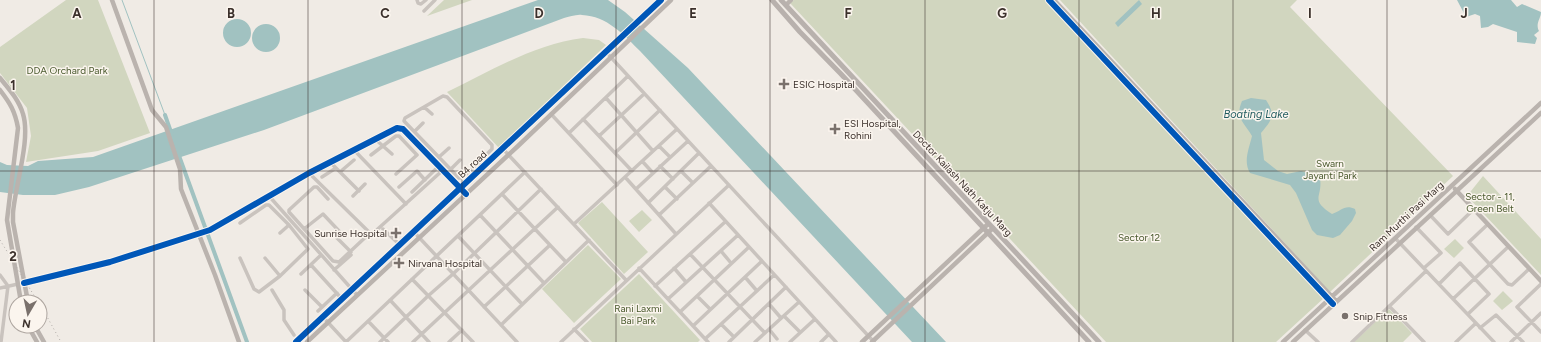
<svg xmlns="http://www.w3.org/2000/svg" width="1541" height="342" font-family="Figtree,sans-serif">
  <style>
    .green { fill: #d1d6bf }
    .water { fill: #a1c2c1 }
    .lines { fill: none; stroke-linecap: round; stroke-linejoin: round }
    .stream { stroke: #a1c2c1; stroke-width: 1 }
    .canal { stroke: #a1c2c1; stroke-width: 4 }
    .street { stroke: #c9c3be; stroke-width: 3.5 }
    .secondary { stroke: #bab3ae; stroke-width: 4.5 }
    .primary { stroke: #b8b1ad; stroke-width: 5 }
    .rail { stroke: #b1aca8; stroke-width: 1; stroke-dasharray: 1 3; stroke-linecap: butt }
    .cycleway-casing { stroke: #fbf5ee; stroke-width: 8 }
    .cycleway { stroke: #0057b8; stroke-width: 6 }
    .grid { fill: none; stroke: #3b302b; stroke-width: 1; stroke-opacity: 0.55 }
    .poi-dot { fill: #7a716c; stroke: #fbf5ee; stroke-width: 1.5 }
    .labels { text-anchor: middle; stroke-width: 3; stroke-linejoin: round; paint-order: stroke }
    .park-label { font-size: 10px; fill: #4a5a2e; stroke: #fbf5ee }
    .poi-label { font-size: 10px; fill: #3b302b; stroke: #fbf5ee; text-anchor: start }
    .street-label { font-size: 10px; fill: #3b302b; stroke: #fbf5ee }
    .water-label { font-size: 11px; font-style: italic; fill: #1f5a5e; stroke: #fbf5ee }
    .grid-label { font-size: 13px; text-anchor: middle; font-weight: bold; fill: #3b302b; stroke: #fbf5ee; stroke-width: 3; stroke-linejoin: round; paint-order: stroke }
  </style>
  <rect width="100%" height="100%" fill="#f0ebe5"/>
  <path class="green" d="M66 0H98L150 133 98 151 26 162 31 136 27 108 0 73V47Z
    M444 0H472L427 16Z
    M794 0H1047L1325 297 1276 342H1106L790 3Z
    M1060 0H1297L1290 7 1453 176 1330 292Z
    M583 38 599 40 606 45 499 148 447 92C491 71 534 44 583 38Z
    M1483 176 1541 239V275L1467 196Z
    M602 202 648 252 624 274 578 223Z
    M642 210 652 220 639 232 629 221Z
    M1455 239 1464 248 1454 258 1444 249Z
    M588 245 621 279 574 323 542 289Z
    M639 274 700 340 698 342H592L580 329Z
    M1503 291 1513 301 1502 310 1493 301Z
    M1389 309 1412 333 1403 342H1354Z"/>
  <path class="water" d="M538 0H608L625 12 688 68 946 342H912L640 51C624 35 607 16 582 15 577 14 569 17 564 18L264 130 89 187 55 195H23L0 192V162L7 165 28 166 38 161 93 157Z
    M1139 0 1142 4 1118 27 1115 23Z
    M1457 0H1511L1517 7 1522 4 1541 12C1541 19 1535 23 1539 31L1534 35 1537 38 1535 44 1517 42V32L1493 24 1488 27 1481 28 1480 16 1475 14 1466 17Z
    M223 33a14 14 0 1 1 28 0a14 14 0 1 1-28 0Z
    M252 38a14 14 0 1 1 28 0a14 14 0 1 1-28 0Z
    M1251 98 1266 100C1276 115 1272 120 1261 133L1264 160 1278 171 1287 174 1301 171 1313 175 1320 178C1323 198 1309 199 1332 214 1341 211 1345 204 1355 209L1356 213 1352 221 1340 235 1333 238 1317 235 1312 230 1296 193 1290 185 1250 173C1243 161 1249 149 1252 136 1243 121 1235 118 1242 101Z"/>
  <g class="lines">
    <path class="stream" d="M122 0 165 115"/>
    <path class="canal" d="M165 115 172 135
      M178 153 247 342"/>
    <path class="street" d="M417 0 418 3 421 4 426 0
      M424 11 435 0
      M606 52 874 342
      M606 98 653 151
      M424 107 432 114
      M551 114 617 185
      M583 119 632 171
      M415 131 423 123
      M569 133 628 76
      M599 136 644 94
      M375 139 392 154
      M659 146 670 157
      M503 149 626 280
      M354 150 406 204
      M615 153 660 110
      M371 155 396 136H399L417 155 396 174
      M439 157 449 148
      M642 161 653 173
      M330 162 359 191
      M478 163 462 178H459L404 121 405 118 443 96 447 97 492 145V149L478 163 482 168
      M660 166 673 179
      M451 169 460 160
      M681 171 693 183
      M340 172 354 160
      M309 173 371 234
      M322 177 336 168
      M625 177 676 234
      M399 187 417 171 425 180
      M665 187 677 199
      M636 189 688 141
      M412 192 439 166
      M502 194 566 262
      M269 196 357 295
      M353 196 365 184
      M328 199 317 187H314L289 210V212L333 261 339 262 370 233
      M648 203 699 153
      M709 203 836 342
      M480 215 544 283
      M659 215 711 166
      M1430 215 1448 234 1474 209
      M240 223 266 205H269L289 225 308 249 280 276 259 292 254 289 240 258
      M574 224 677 129
      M1487 225 1469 242 1508 284 1512 285 1529 269
      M1416 227 1441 253 1424 268
      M304 229 323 214 339 231 337 238 351 252
      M383 229 400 245
      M414 232 517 342
      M280 233 289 225
      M370 236 443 170
      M458 236 522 304
      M1395 238 1494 342
      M721 251 731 263
      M690 254 765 333
      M265 258 280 276
      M311 265 342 299
      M639 268 708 342
      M674 268 686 282
      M334 270 351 255
      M301 274 321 255
      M0 275 8 286 1 342
      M745 277 757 291
      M412 279 473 342
      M24 283 110 262 210 230 309 173 397 128 403 129 466 194
      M1439 284 1460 263 1489 294 1468 314
      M1541 284 1517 307 1541 332
      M655 286 725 222
      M0 288 18 284
      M272 290 284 310V320L294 335
      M305 290 322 307
      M697 296 710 309
      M668 299 738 235
      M1453 299 1508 247
      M390 300 429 342
      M769 304 781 318
      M1389 306 1424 342
      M484 307 550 245
      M318 311 337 293
      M680 312 749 247
      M784 316 800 332
      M323 317 346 342 525 172
      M368 321 388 342
      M721 324 734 337
      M501 325 589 240
      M693 326 762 261
      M1480 328 1496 315 1523 342
      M574 329 587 342
      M769 329 777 339
      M1305 330 1318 342
      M705 339 774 275
      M380 342 428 296 453 274 541 189
      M413 342 558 207
      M449 342 462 330
      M561 342 729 185
      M729 342 786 287
      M755 342 799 302
      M790 342 815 319
      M821 342 829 334
      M1352 342 1426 271
      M1456 342 1476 323
      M1511 342 1541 313"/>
    <path class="secondary" d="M112 0 152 110 166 127 180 169 181 189 215 275 239 342
      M1049 0 1333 304
      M1054 0 1336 301
      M786 5 791 0
      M0 78C9 89 19 100 23 114 31 139 15 186 13 213V222L28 302
      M0 90C10 103 15 111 18 128L7 220 21 302
      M1455 189 1541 281
      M28 326 37 342
      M35 326 44 342
      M296 342 661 0
      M307 342 518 146 671 0
      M862 342 988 224
      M872 342 993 228
      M1283 342 1541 103
      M1293 342 1541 113"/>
    <path class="primary" d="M772 0 800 32 841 74 1089 342
      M781 0 1099 342"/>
    <path class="rail" d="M0 240 38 302
      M40 304 61 342"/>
    <g class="cycleway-casing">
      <path id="cycleway" d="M1049 0 1333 304
        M24 283 110 262 210 230 309 173 397 128 403 129 466 194
        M296 342 661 0"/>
    </g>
    <use href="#cycleway" class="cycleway"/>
  </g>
  <path class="grid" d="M154 0V342M308 0V342M462 0V342M616 0V342M770 0V342M925 0V342M1079 0V342M1233 0V342M1387 0V342M0 171H1541"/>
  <g class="poi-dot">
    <path d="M782 78h4v4h4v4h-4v4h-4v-4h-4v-4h4z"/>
    <path d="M833 123h4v4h4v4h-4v4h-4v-4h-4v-4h4z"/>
    <path d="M394 227h4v4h4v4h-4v4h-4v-4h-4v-4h4z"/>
    <path d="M397 257h4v4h4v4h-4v4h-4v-4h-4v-4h4z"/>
    <circle cx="1345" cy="316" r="4"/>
  </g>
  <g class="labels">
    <g class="park-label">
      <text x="67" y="74">DDA Orchard Park</text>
      <text x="1330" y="167">Swarn<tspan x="1330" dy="12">Jayanti Park</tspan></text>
      <text x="1490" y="200">Sector - 11,<tspan x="1490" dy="12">Green Belt</tspan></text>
      <text x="1139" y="241">Sector 12</text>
      <text x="638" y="312">Rani Laxmi<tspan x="638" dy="12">Bai Park</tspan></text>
    </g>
    <g class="poi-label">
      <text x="793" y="88">ESIC Hospital</text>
      <text x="844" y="127">ESI Hospital,<tspan x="844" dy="12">Rohini</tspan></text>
      <text x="387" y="237" text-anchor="end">Sunrise Hospital</text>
      <text x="408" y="267">Nirvana Hospital</text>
      <text x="1353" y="320">Snip Fitness</text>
    </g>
    <g class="street-label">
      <text transform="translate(472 164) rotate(-43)" y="4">B4 road</text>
      <text transform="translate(963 183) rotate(47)" y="4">Doctor Kailash Nath Katju Marg</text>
      <text transform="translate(1406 216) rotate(-43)" y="4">Ram Murthi Pasi Marg</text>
    </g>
    <g class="water-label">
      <text x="1256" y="118">Boating Lake</text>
    </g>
  </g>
  <g class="grid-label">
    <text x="77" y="18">A</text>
    <text x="231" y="18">B</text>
    <text x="385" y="18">C</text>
    <text x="539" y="18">D</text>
    <text x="693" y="18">E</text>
    <text x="848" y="18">F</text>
    <text x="1002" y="18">G</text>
    <text x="1156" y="18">H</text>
    <text x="1310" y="18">I</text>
    <text x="1464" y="18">J</text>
    <text x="13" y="90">1</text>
    <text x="13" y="261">2</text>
  </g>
  <g transform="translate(28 314) rotate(189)"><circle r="19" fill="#fbf5ee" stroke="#aea6a0"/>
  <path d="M0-3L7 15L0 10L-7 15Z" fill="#7a716c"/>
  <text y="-6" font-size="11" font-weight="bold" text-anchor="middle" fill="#3b302b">N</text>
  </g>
</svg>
